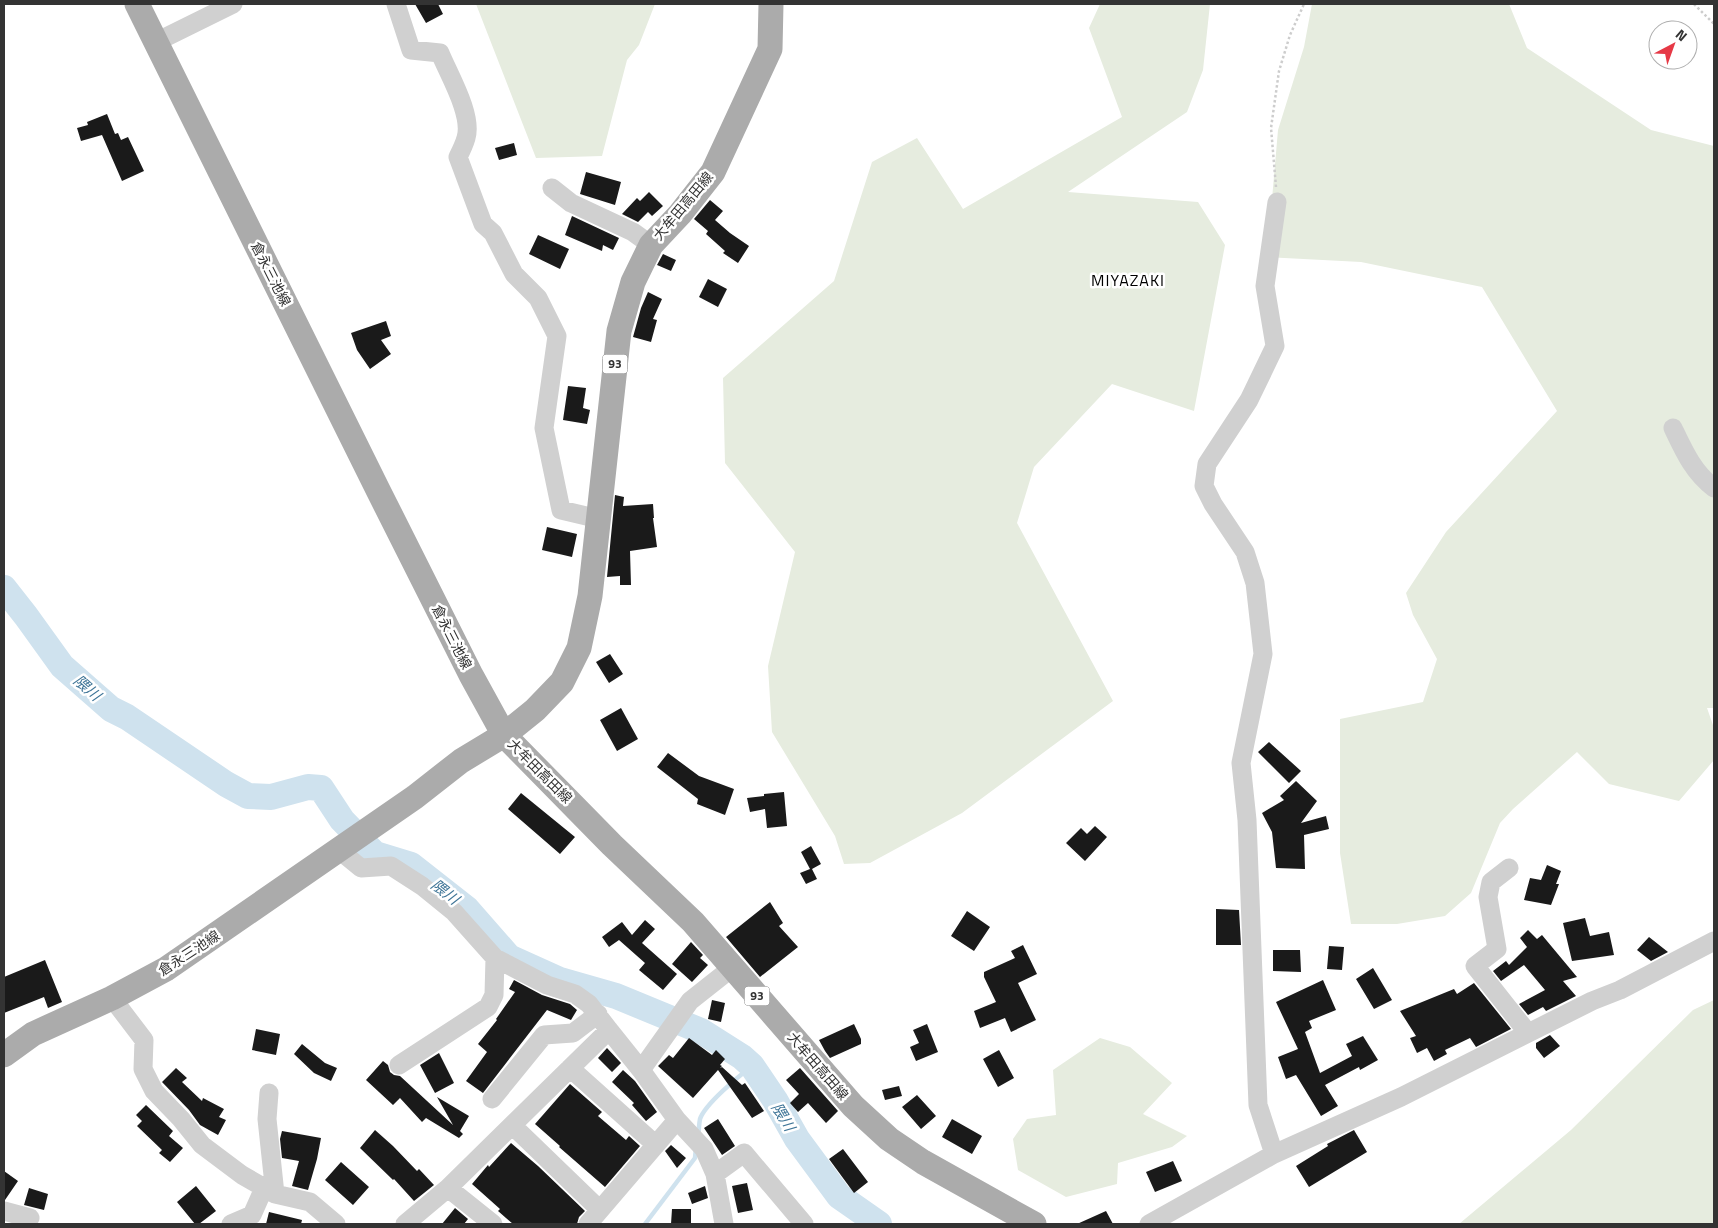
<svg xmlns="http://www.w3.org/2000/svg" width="1718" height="1228" font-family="'Titillium Web','Noto Sans JP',sans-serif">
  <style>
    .green { fill: #e6ecdf }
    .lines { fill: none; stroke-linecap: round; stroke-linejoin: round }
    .stream { stroke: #cfe2ee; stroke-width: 4.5 }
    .river { stroke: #cfe2ee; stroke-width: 26 }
    .building { fill: #1a1a1a }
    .path { stroke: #cdcdcd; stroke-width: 2.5; stroke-dasharray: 2.5 2.5; stroke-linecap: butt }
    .minor { stroke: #d0d0d0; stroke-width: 19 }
    .major { stroke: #ababab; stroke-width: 25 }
    .labels { text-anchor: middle; stroke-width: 5; stroke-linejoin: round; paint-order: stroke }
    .shield { fill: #fff; stroke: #707070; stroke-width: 1 }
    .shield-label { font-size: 12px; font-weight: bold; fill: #333 }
    .street-label { font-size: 14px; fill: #333; stroke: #fff }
    .water-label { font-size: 15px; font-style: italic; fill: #3f7597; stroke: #fff }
    .quarter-label { font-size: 16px; letter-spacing: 1px; fill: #000; stroke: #fff }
  </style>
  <rect width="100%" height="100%" fill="#fff"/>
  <path class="green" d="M476 4H655L639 45 627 60 602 156 536 158Z
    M1100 4H1210L1203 70 1187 112 1068 192 1198 202 1225 245 1194 411 1112 384 1034 467 1017 523 1113 701 962 813 870 863 844 864 835 836 772 732 768 666 795 552 725 463 723 378 834 281 872 162 917 138 963 209 1122 117 1089 28Z
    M1312 4H1509L1527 48 1651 130 1714 146V708H1707L1714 728V760L1679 801 1609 784 1577 752 1513 809 1500 823 1471 893 1445 916 1397 924H1351L1340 853V719L1423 702 1437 659 1413 615 1406 593 1446 532 1557 411 1482 287 1361 262 1267 257 1278 130 1304 47Z
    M1714 1000V1224H1459L1571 1130 1693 1010Z
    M1100 1038 1130 1047 1172 1083 1143 1114 1187 1136 1172 1147 1118 1163 1117 1184 1066 1197 1018 1170 1013 1139 1027 1119 1056 1115 1053 1070Z"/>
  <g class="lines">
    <path class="stream" d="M698 1135C699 1130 699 1124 700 1119 705 1104 739 1076 752 1066
      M645 1224 695 1158 696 1147"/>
    <path class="river" d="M4 588 26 616 62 666 111 709 127 717 226 784 248 796 271 797 308 787 321 788 342 820 375 854 411 865 467 909 509 957 560 980 616 996 701 1031 742 1057 752 1066 775 1100 797 1139 839 1196 879 1224"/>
  </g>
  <path class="building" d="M415 4H438L443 14 426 23Z
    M107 114 115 134 118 133 121 140 128 137 144 171 122 181 102 135 81 141 77 128 88 125 87 122Z
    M514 143 517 155 499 160 495 148Z
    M586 172 621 182 615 205 580 194Z
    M649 192 663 206 652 216 648 212 638 222 622 214 637 198 640 201Z
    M710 200 723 211 715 220 730 233 749 246 738 263 723 253 725 251 706 234 708 231 694 219Z
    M572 216 619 238 613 250 603 245 602 251 565 235Z
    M538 235 569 249 560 269 529 254Z
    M663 254 676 260 671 271 657 265Z
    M708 279 727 289 718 307 699 297Z
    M648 292 662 299 653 319 657 320 651 342 633 337 641 308Z
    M386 321 391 336 381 340 391 354 370 369 357 350 351 333Z
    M568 386 586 388 583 408 590 410 587 424 563 420Z
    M615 495 624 497 623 506 653 504 654 518H653L657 547 630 551 631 585H620V576L607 577Z
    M547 527 577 534 572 557 542 550Z
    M610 654 623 674 609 683 596 662Z
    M621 708 638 739 617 751 600 720Z
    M1269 742 1301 771 1289 783 1258 752Z
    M668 753 699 776 734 789 725 815 697 804 698 799 657 767Z
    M1296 781 1317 801 1301 823 1326 816 1329 829 1304 835 1305 869 1276 868 1272 832 1262 813 1284 800 1280 796Z
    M784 792 787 826 767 828 765 809 750 812 747 798 764 796V794Z
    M521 793 575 837 560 854 508 809Z
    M1095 826 1107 837 1085 861 1066 843 1081 828 1087 834Z
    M811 846 821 864 812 869 817 879 806 884 800 873 810 869 801 852Z
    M1547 865 1561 871 1556 884H1559L1551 905 1524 900 1530 878 1541 880Z
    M770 902 783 923 779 926 798 947 760 977 726 937Z
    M1216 909 1239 910 1241 945H1216Z
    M967 911 990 927 974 951 951 936Z
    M1585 918 1590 936 1609 932 1614 955 1572 961 1563 923Z
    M645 920 655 929 642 943 677 974 663 990 639 970 645 963 619 940 609 947 602 937 622 922 632 935Z
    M1528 930 1537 939 1542 935 1577 977 1563 981 1576 996 1546 1011 1543 1007 1528 1015 1519 1004 1545 990 1524 965 1501 981 1493 971 1506 961 1509 965 1527 947 1520 938Z
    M1649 937 1668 952 1651 961 1637 950Z
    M691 942 703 955 700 958 708 965 692 982 672 964Z
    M1023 945 1037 974 1018 983 1036 1020 1011 1032 1005 1018 980 1028 974 1011 996 1002 984 977V972L1015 958 1011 951Z
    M1329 946 1344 947 1342 970 1327 969Z
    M1273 950H1300L1301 972 1273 971Z
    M45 960 62 1002 48 1008 44 997 4 1013V977Z
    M1373 968 1392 1000 1374 1009 1356 979Z
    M514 980 542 995 570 1004 577 1010 571 1020 547 1010 483 1093 466 1081 487 1052 478 1044 497 1020 496 1019 515 992 509 989Z
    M1323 980 1336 1010 1309 1021 1312 1028 1305 1032 1320 1073 1352 1056 1346 1044 1363 1036 1378 1060 1360 1070 1359 1067 1325 1085 1338 1106 1321 1116 1296 1075 1286 1079 1278 1057 1298 1049 1276 1002Z
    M1474 983 1511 1029 1476 1047 1470 1038 1445 1050 1447 1054 1434 1061 1427 1048 1417 1053 1410 1038 1416 1036 1400 1011 1454 989 1457 994Z
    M712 1000 725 1003 721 1022 708 1019Z
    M854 1024 861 1039V1044L830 1058 825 1051 819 1040Z
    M927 1024 938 1052 916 1061 910 1047 919 1043 913 1030Z
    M256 1029 280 1034 276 1055 252 1050Z
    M1550 1035 1560 1046 1544 1058 1536 1048V1043Z
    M689 1038 712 1055 716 1050 725 1059 720 1065 722 1066 720 1068 722 1067 742 1085 745 1083 764 1111 752 1118 718 1070 693 1098 658 1066 669 1055 673 1058Z
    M302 1044 325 1063 337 1068 331 1081 314 1073 294 1054Z
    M607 1048 621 1063 612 1072 598 1058Z
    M999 1050 1014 1078 998 1087 983 1059Z
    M439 1053 454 1083 435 1093 420 1065Z
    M383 1061 388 1065 390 1072 394 1075 400 1076 453 1125 437 1097 469 1116 460 1131 463 1134 459 1138 426 1118 422 1122 400 1098 393 1105 366 1080Z
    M176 1068 187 1078 182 1082 202 1101 203 1098 224 1109 219 1117 226 1120 218 1135 200 1125 189 1110 162 1082Z
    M800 1068 838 1111 826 1123 808 1103 798 1112 790 1103 799 1094 786 1080Z
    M623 1070 635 1081 657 1112 646 1121 632 1105 634 1103 612 1082Z
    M570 1084 602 1112 598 1116 626 1140 629 1136 640 1146 605 1187 559 1147 560 1146 535 1124Z
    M899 1086 902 1096 885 1100 882 1090Z
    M917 1095 936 1116 921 1129 902 1107Z
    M146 1105 173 1131 169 1136 183 1148 170 1162 159 1153 162 1150 137 1126 142 1121 136 1115Z
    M718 1119 735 1146 722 1155 704 1128Z
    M952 1119 982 1136 972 1154 942 1137Z
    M375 1130 393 1146 417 1171 419 1169 434 1185 414 1201 394 1179 393 1180 360 1148Z
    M1354 1130 1367 1152 1309 1187 1296 1166 1328 1146 1327 1144Z
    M282 1131 321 1138 317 1159 308 1190 292 1186 299 1161 282 1158 280 1139Z
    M511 1143 538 1166 585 1211 579 1217 577 1224H513L498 1211 500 1209 472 1184 488 1165 489 1167Z
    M671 1145 686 1158 677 1168 665 1151Z
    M843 1149 868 1182 854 1193 829 1159Z
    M1173 1161 1182 1181 1155 1192 1146 1172Z
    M341 1162 369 1187 353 1205 325 1180Z
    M4 1171 18 1181 5 1200H4Z
    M747 1183 753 1210 738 1213 732 1186Z
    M196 1186 216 1211 199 1224H195L177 1202Z
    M705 1186 708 1198 692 1204 688 1193Z
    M29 1188 48 1194 44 1210 24 1205Z
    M455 1208 468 1219 464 1224H442Z
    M672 1209H691V1224H671Z
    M1106 1211 1113 1224H1077Z
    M269 1212 302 1220 301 1224H266Z"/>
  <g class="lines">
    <path class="path" d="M1694 4 1714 24
      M1276 187 1271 128 1279 71 1290 35 1304 4"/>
    <path class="minor" d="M396 4 411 50 440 53C449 75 473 115 466 138 464 145 461 151 458 157L483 224 493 233 514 274 538 298 557 336 544 428 561 510 599 519
      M156 42 233 4
      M552 188 571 203 633 232 651 245
      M1673 428C1684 451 1693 472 1714 488
      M339 850 361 868 391 866 422 886 454 912 495 958 547 985 575 994 589 1004 609 1030
      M1509 868 1491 882 1488 897 1497 949 1475 966 1528 1033
      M112 998 144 1040 143 1069 154 1091 181 1119 202 1145 242 1175 275 1194 310 1202 336 1224
      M399 1065 488 1007 494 995 495 958
      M570 1068 656 1145
      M641 1070 690 1001 733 967
      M269 1093 267 1119 275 1194
      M492 1099 544 1035 573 1033 598 1014
      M677 1120 704 1149 715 1174 724 1224
      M512 1125 600 1210
      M1274 1154 1258 1105 1247 820 1241 763 1263 654 1255 583 1245 552 1213 504 1204 486 1207 464 1249 400 1275 346 1265 286 1277 202
      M715 1174 744 1153 804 1224
      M448 1188 493 1224
      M4 1211 30 1218
      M231 1224 252 1215 264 1188
      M405 1224 448 1188 609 1030 641 1070 677 1120 588 1224
      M1149 1224 1274 1154 1401 1097 1592 1001 1620 990 1714 941"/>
    <path class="major" d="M137 4 379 492 471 675 504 735 612 845 693 922 853 1106 889 1139 923 1162 1034 1224
      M4 1055 33 1034 112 998 166 969 415 797 461 761 504 735 535 710 562 682 579 648 590 596 619 331 633 282 651 245 680 214 713 172 770 49 771 4"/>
  </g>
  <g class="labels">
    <g class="shield">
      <rect x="602.5" y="354.5" width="25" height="19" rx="4"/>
      <rect x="744.5" y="986.5" width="25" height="19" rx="4"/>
    </g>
    <g class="shield-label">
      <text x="615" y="368">93</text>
      <text x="757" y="1000">93</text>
    </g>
    <g class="street-label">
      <text transform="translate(683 206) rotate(-50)" y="5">大牟田高田線</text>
      <text transform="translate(271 274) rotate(63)" y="5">倉永三池線</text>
      <text transform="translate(452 637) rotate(63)" y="5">倉永三池線</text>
      <text transform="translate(540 771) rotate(45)" y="5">大牟田高田線</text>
      <text transform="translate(189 953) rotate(-33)" y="5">倉永三池線</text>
      <text transform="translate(818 1066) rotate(49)" y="5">大牟田高田線</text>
    </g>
    <g class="water-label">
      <text transform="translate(87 688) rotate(41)" y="5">隈川</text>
      <text transform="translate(445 892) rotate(38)" y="5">隈川</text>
      <text transform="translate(783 1117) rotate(59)" y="5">隈川</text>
    </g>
    <g class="quarter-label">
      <text x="1128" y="286">MIYAZAKI</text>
    </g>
  </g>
  <rect width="1718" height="1228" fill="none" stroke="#333333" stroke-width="10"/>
  <g transform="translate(1673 45) rotate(41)"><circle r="24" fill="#ffffff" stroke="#adadad"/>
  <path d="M0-4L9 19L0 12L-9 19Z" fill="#e63946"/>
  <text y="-8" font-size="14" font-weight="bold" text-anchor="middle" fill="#333333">N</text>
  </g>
</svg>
